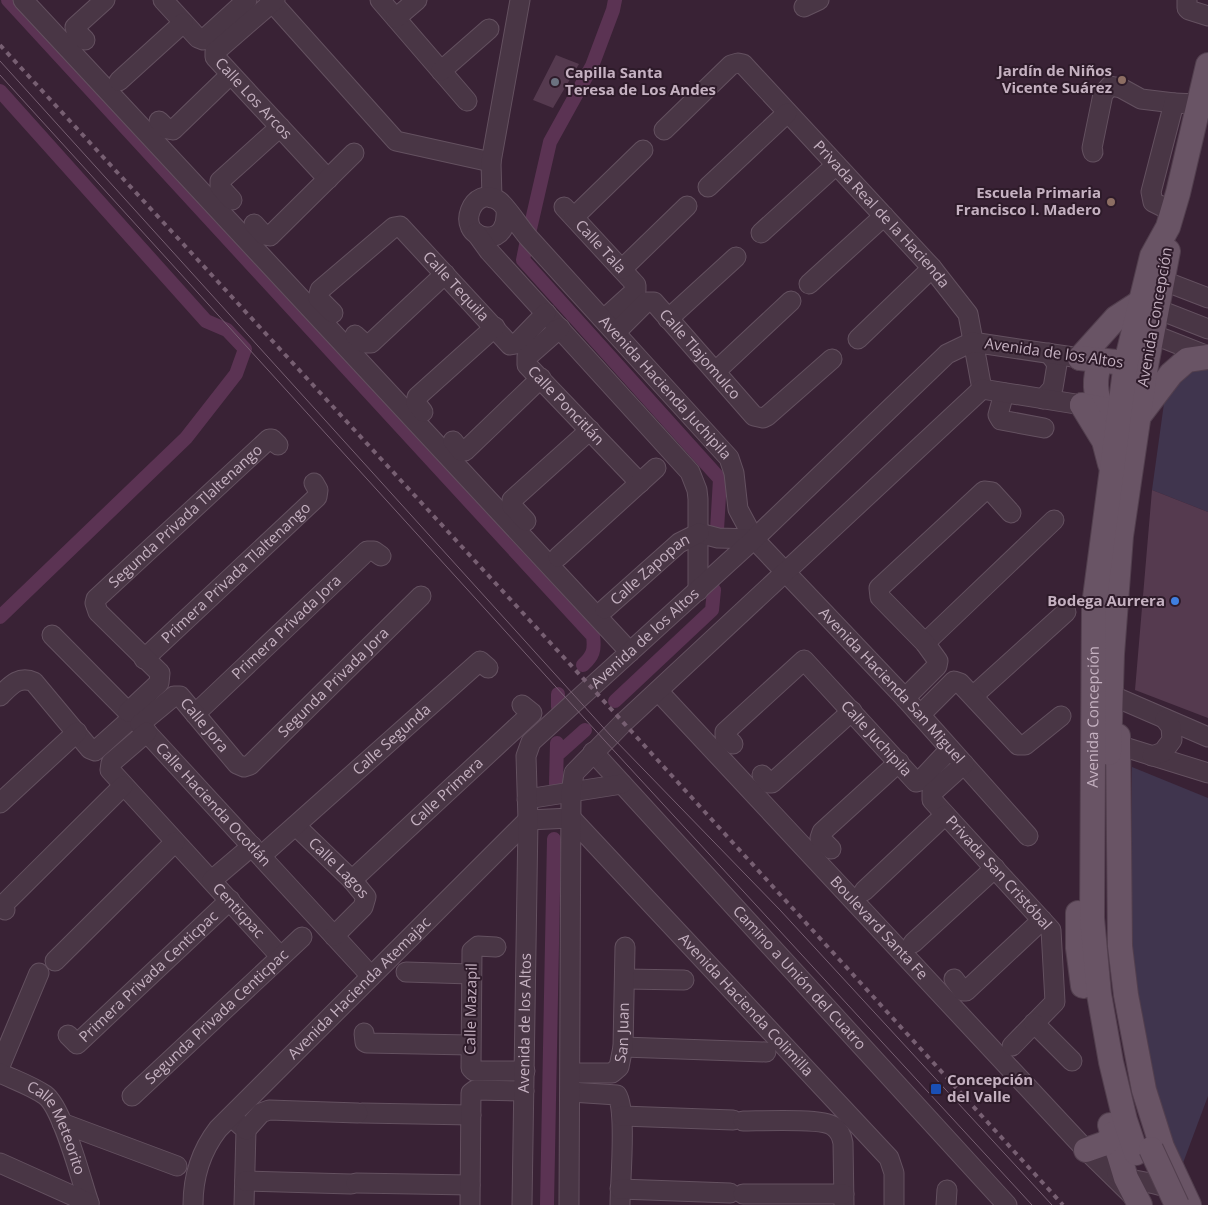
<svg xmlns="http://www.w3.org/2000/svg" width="1208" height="1205" font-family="'Open Sans',sans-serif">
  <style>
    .green { fill: #40354e }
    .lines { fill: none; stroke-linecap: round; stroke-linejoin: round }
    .canal { stroke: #5b3353; stroke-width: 14 }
    .building { fill: #553a4f }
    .minor-casing { stroke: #645160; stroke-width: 21 }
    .major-casing { stroke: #523f4e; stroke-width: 26 }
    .minor { stroke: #493645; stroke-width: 19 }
    .major { stroke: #695465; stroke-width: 24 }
    .tram { stroke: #775f72; stroke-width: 1 }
    .rail { stroke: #775f72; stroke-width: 4; stroke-dasharray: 5 5; stroke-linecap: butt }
    .major-bridge-casing { stroke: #523f4e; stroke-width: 26; stroke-linecap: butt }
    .major-bridge { stroke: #695465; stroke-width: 24 }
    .education-dot { fill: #8d6e63; stroke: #2e1b2a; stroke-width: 2 }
    .worship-dot { fill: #6b7280; stroke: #2e1b2a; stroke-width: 2 }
    .shop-dot { fill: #3f7fe0; stroke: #2e1b2a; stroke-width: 2 }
    .transit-dot { fill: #1a4fb4; stroke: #2e1b2a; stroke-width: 2 }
    .labels { text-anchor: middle; stroke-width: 4; stroke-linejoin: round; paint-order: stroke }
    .poi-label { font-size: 15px; font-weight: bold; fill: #c5b1c1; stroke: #2e1b2a; text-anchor: end }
    .street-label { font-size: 15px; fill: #c5b1c1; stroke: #2e1b2a }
  </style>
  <rect width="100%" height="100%" fill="#392235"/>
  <path class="green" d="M1201 362 1208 365V512L1152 490 1165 396Z
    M1132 767 1208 798V1096L1183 1163 1167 1129 1153 1086 1137 995 1131 946Z"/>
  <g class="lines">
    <path class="canal" d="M8 0 593 636C595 650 593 656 583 665
      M0 91 206 321 227 330 245 349 236 374 186 438 0 617
      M530 229 550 142 592 66 613 10 615 0
      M526 245 523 260 720 479 717 530
      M615 701 712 610 714 590
      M558 707V694
      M557 755 585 730
      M556 784 557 743
      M547 1205 554 839"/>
  </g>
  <path class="building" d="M556 55 579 64 553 108 533 100Z
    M1152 490 1208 512V718L1135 690Z"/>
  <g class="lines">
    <g class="minor-casing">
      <g id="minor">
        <path d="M23 0 630 652"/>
        <path d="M163 0 198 38 203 40 247 0"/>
        <path d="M270 0 396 141 491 162"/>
        <path id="s1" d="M275 0 215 52V57L328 179"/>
        <path d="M380 0 467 101"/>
        <path d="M1187 0V8L1189 10 1208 16"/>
        <path d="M804 7 819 0"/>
        <path d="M396 18 417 0"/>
        <path d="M85 40 76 31 75 27 105 0"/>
        <path d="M441 71 489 29"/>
        <path d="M119 81 183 23"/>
        <path d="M159 121 167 129 173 130 230 75"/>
        <path id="s2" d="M664 130 731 65 738 63 743 64 932 268 968 314 982 389"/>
        <path d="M1093 152 1092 148 1103 94 1110 86 1121 88 1141 99 1174 103"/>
        <path d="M708 187 787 113"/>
        <path d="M492 198 491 162 520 0"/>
        <path d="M232 200 220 187V181L280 127"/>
        <path id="s3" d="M564 207 636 285V290L604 319"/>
        <path id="s4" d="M506 211C507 224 502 238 486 237 453 233 473 182 499 201 506 206 521 229 528 237L729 458 734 473 738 509 754 539 905 698 1028 836"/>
        <path d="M1173 212 1153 202 1151 192 1174 103 1198 104"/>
        <path d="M574 217 643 150"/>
        <path d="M254 224 264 235 270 236 354 153"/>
        <path d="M476 233 489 251 690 472 697 490 698 499V591"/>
        <path d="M761 233 836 165"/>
        <path d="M622 269 687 206"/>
        <path d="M1151 276 1208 298"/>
        <path d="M809 284 884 216"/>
        <path d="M1157 309 1208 329"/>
        <path id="s5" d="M333 313 318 298 320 290 394 227 400 226 510 345 516 344 546 313"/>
        <path d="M668 319 736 257"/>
        <path id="s6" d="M560 328 527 357V365L640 483"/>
        <path id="s7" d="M616 332 646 302H654L754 416 763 418 767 416 832 359"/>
        <path d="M1152 334 1208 356"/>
        <path d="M355 335 364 343H371L445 274"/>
        <path d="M858 339 932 268"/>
        <path d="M716 371 791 301"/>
        <path d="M1004 393 998 415 1001 420 1044 428"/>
        <path d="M1043 399 1053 388 1057 364 1049 353"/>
        <path d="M423 412 416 403 417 397 495 327"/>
        <path d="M453 441 461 451H465L541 378"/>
        <path d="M526 521 512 506V500L590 430"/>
        <path d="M699 533 718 538 754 539"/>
        <path d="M558 557 656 468"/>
        <path id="s8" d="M605 609 679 543 699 533"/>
        <path id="s9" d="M52 635 128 712 371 976"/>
        <path d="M925 643 1054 520"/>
        <path id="s10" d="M144 659 317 497 318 490 314 483"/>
        <path id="s11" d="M658 691 1086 1150 1132 1195"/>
        <path d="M0 696C10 686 19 675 34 682L90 749 95 751 133 717"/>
        <path d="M973 696 1066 612"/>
        <path d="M905 698 937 666 938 661 925 643 880 597 879 588 984 491 992 492 1011 513"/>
        <path d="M1120 699 1208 737"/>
        <path id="s12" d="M128 712 159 683 160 673 98 612 95 603 96 599 269 439H272L278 445"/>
        <path id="s13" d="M195 714 367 551H374L381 556"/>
        <path d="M920 715 954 681 960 683 1018 745H1025L1061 716"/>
        <path id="s14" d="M140 724 174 696H180L237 764 244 767 250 765 421 596"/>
        <path id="s15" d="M147 732 111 763 110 770 280 956"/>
        <path id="s16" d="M733 744 725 736V732L804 660 916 782 920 781 950 749"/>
        <path d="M1118 745 1208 773"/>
        <path id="s17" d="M593 752 1007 1205"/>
        <path d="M1152 756 1163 752 1172 740 1171 727 1165 719"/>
        <path id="s18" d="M964 764 932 793V800L1051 930 1055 1002 1012 1046"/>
        <path d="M762 775 769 783H772L852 711"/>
        <path d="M527 799 622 784"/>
        <path d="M0 803 77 732"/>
        <path id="s19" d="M571 818 889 1158 894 1173V1205"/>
        <path id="s20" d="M296 826 352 880 366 897 363 907 334 936"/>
        <path d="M831 849 820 838 822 832 899 762"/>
        <path id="s21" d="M261 856 480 661 488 668"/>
        <path d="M212 880 252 846"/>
        <path id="s22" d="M352 880 532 713 522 705"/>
        <path d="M864 891 945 815"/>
        <path d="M5 910 1 907 123 786"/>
        <path d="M913 943 995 868"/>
        <path d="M496 947 478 946 472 951 471 1068 474 1071H525"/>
        <path d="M55 961 175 842"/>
        <path d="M406 972 471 974"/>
        <path d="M625 979 684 980"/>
        <path d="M954 979 963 991H966L1042 920"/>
        <path d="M1034 1023 1072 1061"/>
        <path d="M364 1033 365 1042 367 1043 470 1045"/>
        <path id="s23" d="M68 1035 77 1044 230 900"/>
        <path d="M623 1047 766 1052"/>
        <path d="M0 1066 39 973"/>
        <path id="s24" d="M0 1073C15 1080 32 1086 45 1095 63 1108 81 1180 89 1203"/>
        <path id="s25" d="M571 1073H612L619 1067 623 1047 625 947"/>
        <path d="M571 1092 617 1095C627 1111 620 1182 620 1205"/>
        <path id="s26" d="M132 1096 302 937"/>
        <path d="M362 1113 471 1115"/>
        <path d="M622 1116 733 1120"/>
        <path d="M743 1121C761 1121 822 1118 833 1126 839 1130 842 1137 843 1143L844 1205"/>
        <path d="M237 1122 246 1130 244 1205"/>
        <path d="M62 1123 177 1166"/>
        <path d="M246 1130 261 1113 269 1110 358 1113"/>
        <path d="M0 1163 89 1203"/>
        <path d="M1117 1174C1135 1184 1156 1180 1176 1192"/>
        <path d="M245 1181 351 1184"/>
        <path d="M356 1183 470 1185"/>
        <path d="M620 1189 730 1193"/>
        <path d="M743 1194H844"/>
        <path id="s27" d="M193 1205C193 1177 201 1151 218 1129L528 820 571 818"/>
        <path d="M470 1205 471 1093 475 1090 524 1091"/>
        <path id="s28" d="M522 1205 528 820 526 756 531 742 754 539 947 354 972 342 1080 358"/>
        <path d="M569 1205 571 793 574 773 623 723 982 389 1082 405"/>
        <path d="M946 1205 947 1190"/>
      </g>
    </g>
    <g class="major-casing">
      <g id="major">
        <path d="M1080 358 1116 318 1139 303"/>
        <path d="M1080 358 1142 365"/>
        <path d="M1101 360C1094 377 1094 394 1103 410"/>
        <path d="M1082 405 1139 416 1171 374 1187 360 1208 357"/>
        <path d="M1082 405 1104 441 1110 464"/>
        <path d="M1118 736 1120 946 1126 995 1144 1090 1162 1147 1189 1205"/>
        <path d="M1109 753 1112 654 1121 536 1146 366 1168 251"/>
        <path d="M1078 913V948L1083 986"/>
        <path d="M1110 1125 1126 1178 1140 1205"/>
        <path d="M1086 1150 1106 1143 1113 1134"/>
        <path id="s29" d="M1136 1153 1125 1120 1111 1062 1099 994 1092 918 1094 605 1126 363 1152 256 1168 227 1178 193 1208 65"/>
      </g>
    </g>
    <use href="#minor" class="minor"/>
    <use href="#major" class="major"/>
    <path class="tram" d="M0 61 611 736 780 910 1052 1205
      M0 75 605 741 1032 1205"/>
    <path class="rail" d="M0 45 591 687 1063 1205"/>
    <g class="major-bridge-casing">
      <path id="major-bridge" d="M1151 1149 1177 1205"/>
    </g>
    <use href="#major-bridge" class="major-bridge"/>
  </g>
  <g class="education-dot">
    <circle cx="1122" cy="80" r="5"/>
    <circle cx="1111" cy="202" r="5"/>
  </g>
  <circle class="worship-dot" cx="555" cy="82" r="5"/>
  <circle class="shop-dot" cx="1175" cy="601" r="5"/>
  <rect class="transit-dot" x="930" y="1083" width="12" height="12" rx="2.5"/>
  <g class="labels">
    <g class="poi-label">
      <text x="1112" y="76">Jardín de Niños<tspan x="1112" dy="17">Vicente Suárez</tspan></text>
      <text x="565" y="78" text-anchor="start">Capilla Santa<tspan x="565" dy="17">Teresa de Los Andes</tspan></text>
      <text x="1101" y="198">Escuela Primaria<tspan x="1101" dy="17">Francisco I. Madero</tspan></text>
      <text x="1165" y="606">Bodega Aurrera</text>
      <text x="947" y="1085" text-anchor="start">Concepción<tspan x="947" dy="17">del Valle</tspan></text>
    </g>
    <g class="street-label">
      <text dy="5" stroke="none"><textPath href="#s1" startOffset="141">Calle Los Arcos</textPath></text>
      <text dy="5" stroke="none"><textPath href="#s2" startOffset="310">Privada Real de la Hacienda</textPath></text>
      <text dy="5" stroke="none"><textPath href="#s3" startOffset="54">Calle Tala</textPath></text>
      <text dy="5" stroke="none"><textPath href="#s5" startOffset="215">Calle Tequila</textPath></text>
      <text transform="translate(1155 317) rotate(-80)" y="5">Avenida Concepción</text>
      <text transform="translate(1054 353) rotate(8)" y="5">Avenida de los Altos</text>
      <text dy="5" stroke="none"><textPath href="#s7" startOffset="120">Calle Tlajomulco</textPath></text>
      <text dy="5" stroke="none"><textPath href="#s4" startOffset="360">Avenida Hacienda Juchipila</textPath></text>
      <text dy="5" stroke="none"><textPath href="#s6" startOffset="108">Calle Poncitlán</textPath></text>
      <text dy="5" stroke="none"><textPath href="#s12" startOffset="275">Segunda Privada Tlaltenango</textPath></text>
      <text dy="5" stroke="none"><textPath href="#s8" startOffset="60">Calle Zapopan</textPath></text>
      <text dy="5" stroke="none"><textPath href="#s10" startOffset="126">Primera Privada Tlaltenango</textPath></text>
      <text dy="5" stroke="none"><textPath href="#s13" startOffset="126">Primera Privada Jora</textPath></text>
      <text dy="5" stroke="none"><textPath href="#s28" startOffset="618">Avenida de los Altos</textPath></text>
      <text dy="5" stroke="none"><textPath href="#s14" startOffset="270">Segunda Privada Jora</textPath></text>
      <text dy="5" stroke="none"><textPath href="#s4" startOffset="742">Avenida Hacienda San Miguel</textPath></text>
      <text dy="5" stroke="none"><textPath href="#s29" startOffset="441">Avenida Concepción</textPath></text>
      <text dy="5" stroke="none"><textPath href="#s14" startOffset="88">Calle Jora</textPath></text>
      <text dy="5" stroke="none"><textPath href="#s21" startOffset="175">Calle Segunda</textPath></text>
      <text dy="5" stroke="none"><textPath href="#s16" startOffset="229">Calle Juchipila</textPath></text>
      <text dy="5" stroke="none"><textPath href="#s22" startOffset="129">Calle Primera</textPath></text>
      <text dy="5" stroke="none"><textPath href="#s9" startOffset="234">Calle Hacienda Ocotlán</textPath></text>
      <text dy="5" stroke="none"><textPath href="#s20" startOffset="60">Calle Lagos</textPath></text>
      <text dy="5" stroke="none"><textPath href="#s18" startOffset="149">Privada San Cristóbal</textPath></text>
      <text dy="5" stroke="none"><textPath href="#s15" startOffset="245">Centicpac</textPath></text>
      <text dy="5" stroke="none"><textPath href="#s11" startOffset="324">Boulevard Santa Fe</textPath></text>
      <text dy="5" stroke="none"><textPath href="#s23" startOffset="111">Primera Privada Centicpac</textPath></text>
      <text dy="5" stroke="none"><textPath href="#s17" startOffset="306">Camino a Unión del Cuatro</textPath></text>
      <text dy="5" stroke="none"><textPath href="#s27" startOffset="281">Avenida Hacienda Atemajac</textPath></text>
      <text dy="5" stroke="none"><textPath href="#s19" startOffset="256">Avenida Hacienda Colimilla</textPath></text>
      <text transform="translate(471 1009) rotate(-89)" y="5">Calle Mazapil</text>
      <text dy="5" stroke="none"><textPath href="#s26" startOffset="116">Segunda Privada Centicpac</textPath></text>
      <text dy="5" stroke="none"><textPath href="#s28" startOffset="182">Avenida de los Altos</textPath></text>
      <text dy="5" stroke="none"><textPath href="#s25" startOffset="85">San Juan</textPath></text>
      <text dy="5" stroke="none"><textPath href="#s24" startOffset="84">Calle Meteorito</textPath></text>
    </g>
  </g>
</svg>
